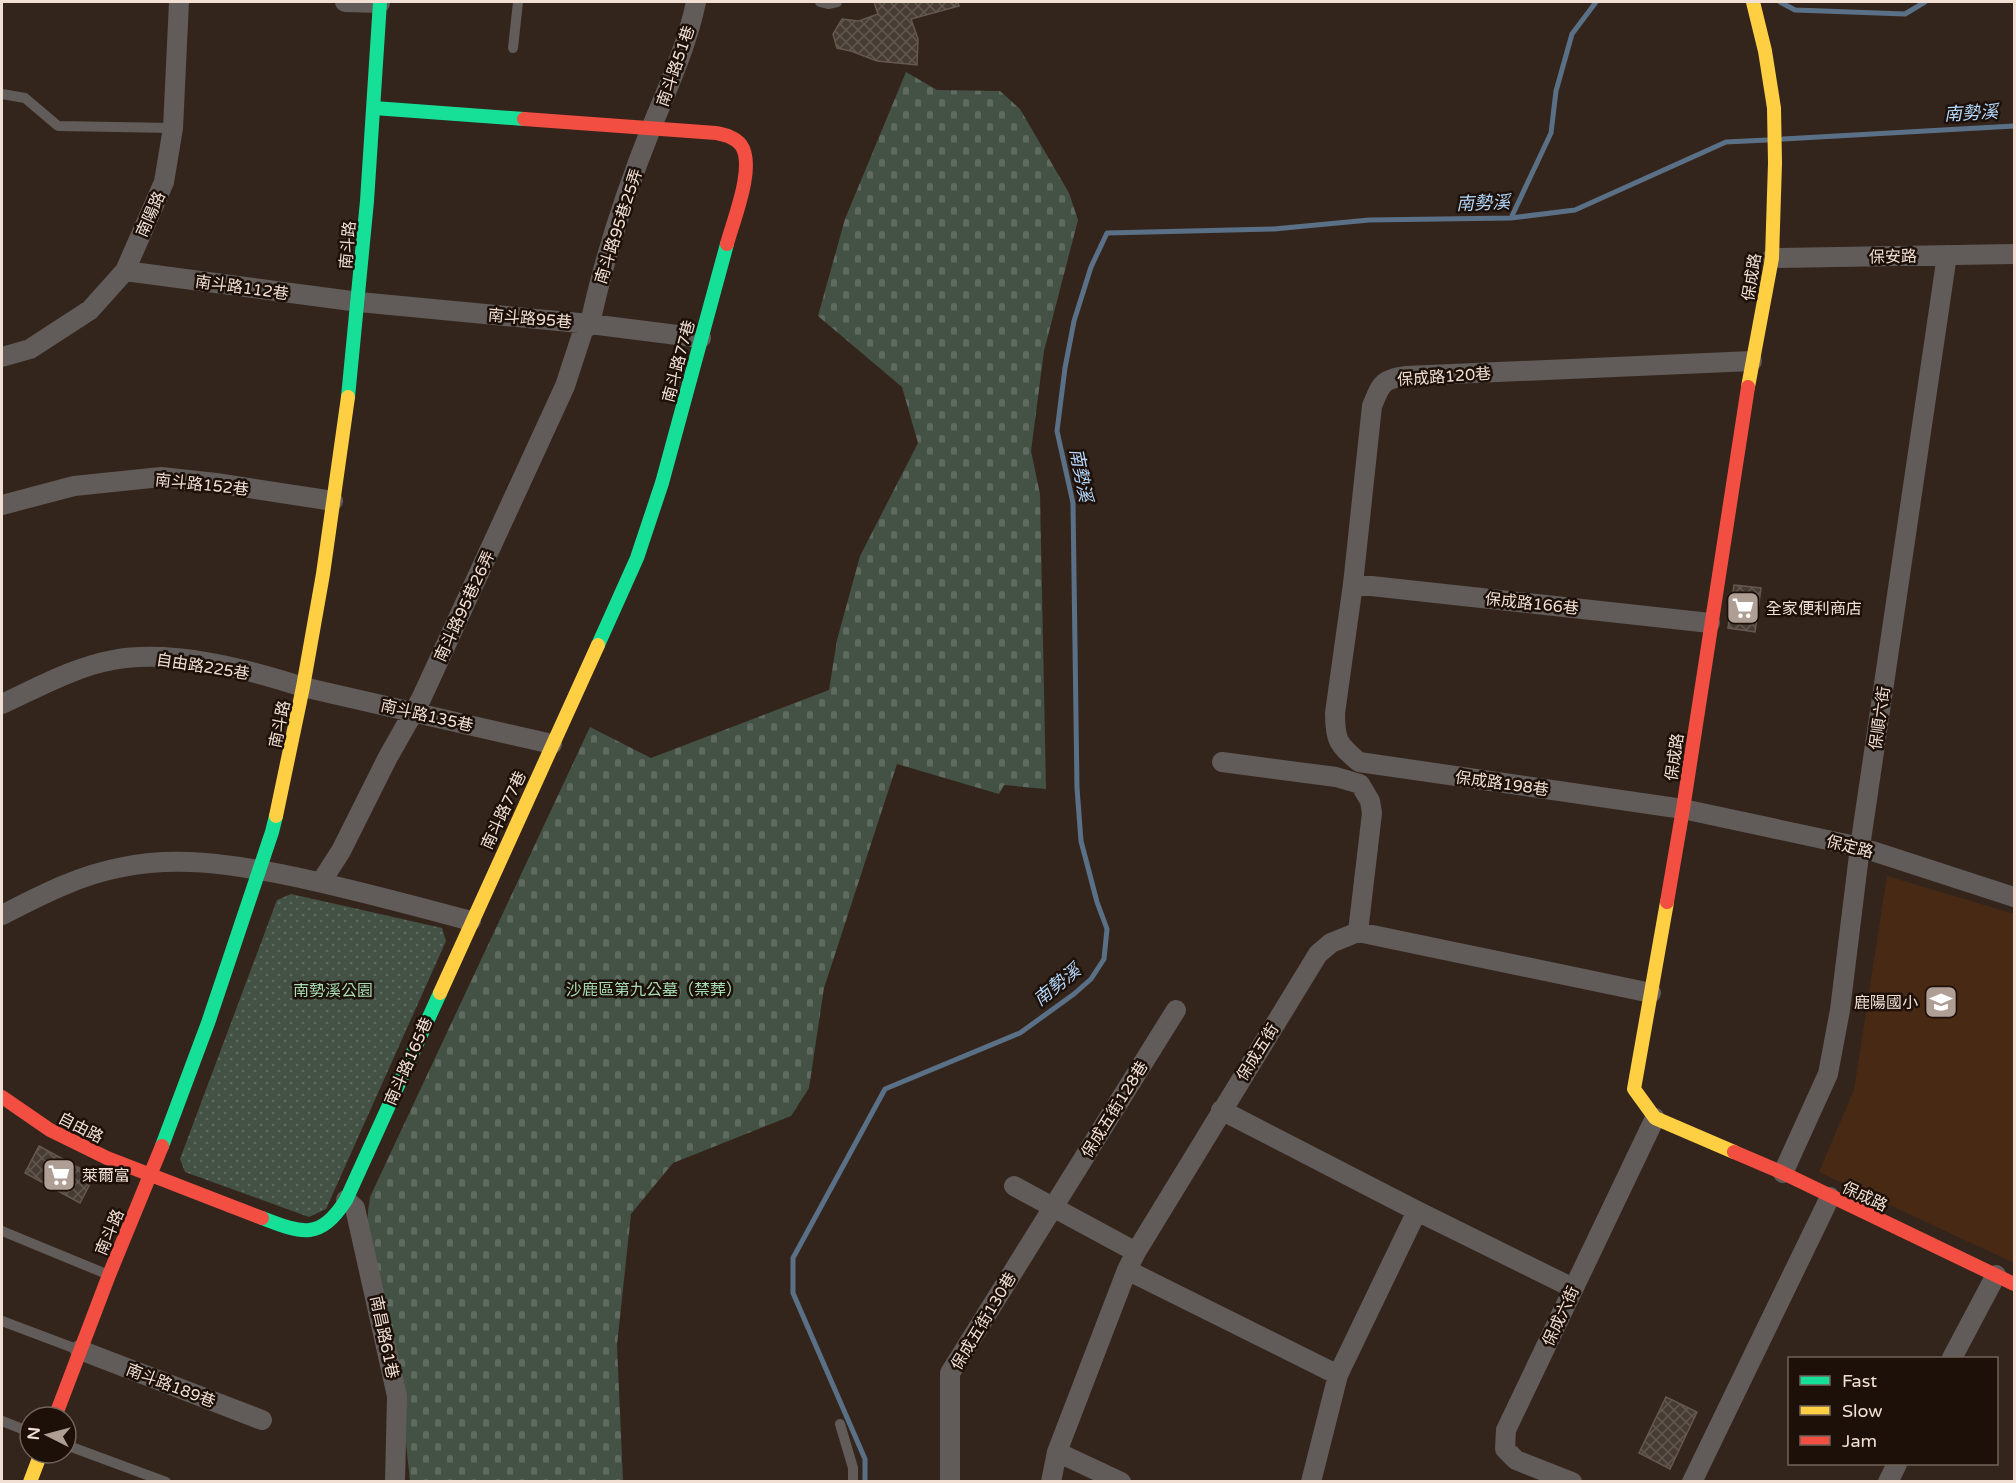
<svg xmlns="http://www.w3.org/2000/svg" width="2016" height="1483" font-family="'Varela Round','Noto Sans TC',sans-serif">
  <style>
    .built { fill: #482a14 }
    .cemetery { fill: url(#cemetery-stones) }
    .park { fill: url(#park-dots) }
    .lines { fill: none; stroke-linecap: round; stroke-linejoin: round }
    .stream { stroke: #5a7086; stroke-width: 5 }
    .building { fill: url(#building-cross-hatch); stroke: #655850; stroke-width: 1.5 }
    .lane { stroke: #615b59; stroke-width: 10 }
    .street { stroke: #615b59; stroke-width: 20 }
    .fast { stroke: #16e098; stroke-width: 14 }
    .slow { stroke: #ffcf43; stroke-width: 14 }
    .jam { stroke: #f24e42; stroke-width: 14 }
    .labels { text-anchor: middle; stroke-width: 5; stroke-linejoin: round; paint-order: stroke }
    .street-label { font-size: 16px; fill: #f1dfd4; stroke: #1c1009 }
    .poi-label { font-size: 16px; fill: #f1dfd4; stroke: #1c1009; text-anchor: start }
    .park-label { font-size: 16px; fill: #a6ddb5; stroke: #1c1009 }
    .water-label { font-size: 18px; font-style: italic; fill: #b3d7fb; stroke: #1c1009 }
  </style>
  <defs>
    <pattern id="cemetery-stones" width="16" height="16" patternUnits="userSpaceOnUse" patternTransform="scale(1.5)"><rect width="16" height="16" fill="#445246"/><path d="M2 7V4a2 2 0 0 1 4 0v3zM10 15v-3a2 2 0 0 1 4 0v3z" fill="#5f6a60"/></pattern>
    <pattern id="park-dots" width="8" height="8" patternUnits="userSpaceOnUse" patternTransform="scale(1.5)"><rect width="8" height="8" fill="#445246"/><path d="M2 2h.1M6 6h.1" fill="none" stroke="#5f6a60" stroke-width="1.8" stroke-linecap="round"/></pattern>
    <pattern id="building-cross-hatch" width="8" height="8" patternUnits="userSpaceOnUse" patternTransform="scale(1.5)"><rect width="8" height="8" fill="#473c33"/><path d="M0 0l8 8M0 8l8-8" fill="none" stroke="#625850"/></pattern>
  </defs>
  <rect width="100%" height="100%" fill="#34251c"/>
  <path class="built" d="M1887 876 2014 914V1263L1819 1172 1854 1090Z"/>
  <path class="cemetery" d="M906 72 937 90 1000 91 1020 109 1069 193 1078 220 1044 351 1031 451 1040 494 1046 789 1004 785 999 794 897 764 824 988 809 1088 791 1116 673 1163 631 1214 617 1345 623 1481H410L401 1395 367 1222 370 1197 590 727 651 758 829 690 837 640 860 556 918 443 902 387 818 316 845 219Z"/>
  <path class="park" d="M291 894 442 928 446 941 326 1209 309 1217 185 1172 180 1159 277 900Z"/>
  <g class="lines">
    <path class="stream" d="M1780 2 1795 10 1905 14 1925 2
      M1783 139 2014 126
      M1511 218 1551 133 1556 91 1572 34 1596 2
      M865 1482V1459L793 1293V1258L885 1089 1020 1033 1074 994 1091 979 1104 959 1107 929 1097 902 1081 841 1077 788 1073 503 1057 431 1065 368 1074 321 1091 267 1107 233 1274 229 1369 220 1511 218 1575 210 1726 142 1767 140"/>
  </g>
  <path class="building" d="M874 2H958L959 6 911 19 918 39 917 65 877 61 851 51 837 48 833 34 842 19 859 21 878 14Z
    M1734 585 1761 588 1755 632 1728 628Z
    M39 1146 94 1176 80 1203 25 1173Z
    M1666 1397 1697 1412 1670 1469 1639 1453Z"/>
  <g class="lines">
    <path class="lane" d="M820 2 828 4 837 2
      M513 48 518 2
      M2 94 25 98 58 126 173 128
      M2 1231 109 1275
      M2 1321 79 1350
      M2 1421 30 1432
      M840 1424 853 1468V1482
      M66 1445 166 1482"/>
    <path class="street" d="M345 2 380 3
      M1772 258 2014 254
      M125 271 359 302 590 324 701 338
      M2 357 30 349 90 310 125 271 164 182 173 128 179 2
      M1752 361 1406 376C1381 379 1381 385 1372 406L1353 584 1335 713C1335 741 1338 744 1359 762L1683 809 1860 847 2014 897
      M2 505 74 486 161 477 216 483 333 501
      M1353 584 1710 623
      M2 704C37 688 74 667 113 660 172 649 247 669 303 687L552 744
      M1222 762 1336 777 1360 784 1370 801 1372 813 1358 932
      M321 882 341 851 388 757 421 699 565 386 583 331 590 324C604 258 625 194 650 131 667 89 687 46 696 2
      M2 915C41 895 79 875 123 867 177 856 228 864 281 874 345 887 408 904 471 921
      M1221 1110 1417 1211 1573 1288
      M1783 1173 1828 1074 1840 1010 1860 847 1947 255
      M1014 1186 1136 1252
      M346 1200 355 1208 397 1396 395 1482
      M1127 1270 1338 1375
      M80 1350 262 1420
      M1952 1358 1996 1275
      M1057 1452 1121 1482
      M950 1482V1373L1176 1010
      M1051 1482 1057 1452 1127 1270 1136 1252 1318 954 1331 943 1358 932 1651 993
      M1311 1482 1338 1375 1417 1211
      M1572 1482 1516 1460 1505 1449 1506 1430 1655 1118
      M1692 1482 1830 1197
      M1888 1482 1897 1464"/>
    <path class="fast" d="M374 108 524 119
      M348 397 367 201 380 2
      M598 645 637 558 662 483 727 244
      M162 1146 208 1023 272 832 276 816
      M262 1218C303 1234 320 1240 346 1200L440 993"/>
    <path class="slow" d="M1748 387 1772 258 1775 163 1774 108 1765 51 1753 2
      M276 816 303 687 323 574 348 397
      M1667 902 1634 1089 1655 1118 1734 1152
      M440 993 598 645
      M30 1482 41 1453"/>
    <path class="jam" d="M524 119 716 133C725 135 735 137 741 145 756 166 733 221 727 244
      M1667 902 1683 809 1748 387
      M2 1097 50 1130 107 1158 262 1218
      M1734 1152 1783 1173 2014 1284
      M55 1417 109 1275 162 1146"/>
  </g>
  <defs>
    <g id="supermarket-square" transform="scale(1.725)"><rect x="-9" y="-9" width="18" height="18" rx="4" fill="#af9e94" stroke="#1c1009"/><path d="M-6-5.5h2.5l.6 2H6L4.5 2H-2.5L-4.4-4H-6ZM-1.5 3.2a1.3 1.3 0 1 0 .1 0ZM3 3.2a1.3 1.3 0 1 0 .1 0Z" fill="#fff"/></g>
    <g id="school-square" transform="scale(1.725)"><rect x="-9" y="-9" width="18" height="18" rx="4" fill="#af9e94" stroke="#1c1009"/><path d="M0-5L7-2L0 1L-7-2ZM-4 1L0 2.5L4 1V4Q0 6-4 4Z" fill="#fff"/></g>
  </defs>
  <g fill-rule="evenodd">
    <use href="#supermarket-square" x="1743" y="608"/>
    <use href="#school-square" x="1941" y="1002"/>
    <use href="#supermarket-square" x="59" y="1175"/>
  </g>
  <g class="labels">
    <g class="street-label">
      <text transform="translate(675 66) rotate(-71)" y="6">南斗路51巷</text>
      <text transform="translate(150 214) rotate(-66)" y="6">南陽路</text>
      <text transform="translate(618 226) rotate(-72)" y="6">南斗路95巷25弄</text>
      <text transform="translate(347 245) rotate(-85)" y="6">南斗路</text>
      <text transform="translate(1893 256) rotate(-1)" y="6">保安路</text>
      <text transform="translate(1751 277) rotate(-81)" y="6">保成路</text>
      <text transform="translate(242 287) rotate(8)" y="6">南斗路112巷</text>
      <text transform="translate(530 318) rotate(5)" y="6">南斗路95巷</text>
      <text transform="translate(678 361) rotate(-75)" y="6">南斗路77巷</text>
      <text transform="translate(1444 376) rotate(-4)" y="6">保成路120巷</text>
      <text transform="translate(202 484) rotate(6)" y="6">南斗路152巷</text>
      <text transform="translate(1532 603) rotate(6)" y="6">保成路166巷</text>
      <text transform="translate(464 606) rotate(-65)" y="6">南斗路95巷26弄</text>
      <text transform="translate(203 666) rotate(9)" y="6">自由路225巷</text>
      <text transform="translate(427 715) rotate(13)" y="6">南斗路135巷</text>
      <text transform="translate(1879 718) rotate(-82)" y="6">保順六街</text>
      <text transform="translate(279 724) rotate(-78)" y="6">南斗路</text>
      <text transform="translate(1674 757) rotate(-82)" y="6">保成路</text>
      <text transform="translate(1502 783) rotate(8)" y="6">保成路198巷</text>
      <text transform="translate(503 810) rotate(-65)" y="6">南斗路77巷</text>
      <text transform="translate(1850 846) rotate(14)" y="6">保定路</text>
      <text transform="translate(1257 1052) rotate(-58)" y="6">保成五街</text>
      <text transform="translate(408 1061) rotate(-66)" y="6">南斗路165巷</text>
      <text transform="translate(1114 1109) rotate(-58)" y="6">保成五街128巷</text>
      <text transform="translate(81 1127) rotate(27)" y="6">自由路</text>
      <text transform="translate(1865 1196) rotate(25)" y="6">保成路</text>
      <text transform="translate(109 1232) rotate(-67)" y="6">南斗路</text>
      <text transform="translate(1560 1316) rotate(-65)" y="6">保成六街</text>
      <text transform="translate(983 1321) rotate(-59)" y="6">保成五街130巷</text>
      <text transform="translate(385 1337) rotate(78)" y="6">南昌路61巷</text>
      <text transform="translate(171 1385) rotate(21)" y="6">南斗路189巷</text>
    </g>
    <g class="poi-label">
      <text x="1766" y="614">全家便利商店</text>
      <text x="1918" y="1008" text-anchor="end">鹿陽國小</text>
      <text x="82" y="1181">萊爾富</text>
    </g>
    <g class="park-label">
      <text x="654" y="995">沙鹿區第九公墓（禁葬）</text>
      <text x="333" y="996">南勢溪公園</text>
    </g>
    <g class="water-label">
      <text transform="translate(1971 113) rotate(-3)" y="6">南勢溪</text>
      <text transform="translate(1483 203) rotate(-2)" y="6">南勢溪</text>
      <text transform="translate(1081 475) rotate(79)" y="6">南勢溪</text>
      <text transform="translate(1057 985) rotate(-39)" y="6">南勢溪</text>
    </g>
  </g>
  <rect width="2016" height="1483" fill="none" stroke="#f1dfd4" stroke-width="6"/>
  <rect x="1788" y="1357" width="210" height="108" fill="#1c1009" stroke="#71635a" stroke-width="1.5"/>
  <rect x="1800" y="1376" width="30" height="9" fill="#16e098" stroke="#71635a" stroke-width="1.5"/>
  <text x="1842" y="1387" font-size="18" fill="#f1dfd4">Fast</text>
  <rect x="1800" y="1406" width="30" height="9" fill="#ffcf43" stroke="#71635a" stroke-width="1.5"/>
  <text x="1842" y="1417" font-size="18" fill="#f1dfd4">Slow</text>
  <rect x="1800" y="1436" width="30" height="9" fill="#f24e42" stroke="#71635a" stroke-width="1.5"/>
  <text x="1842" y="1447" font-size="18" fill="#f1dfd4">Jam</text>
  <g transform="translate(48 1435) rotate(276)"><circle r="28" fill="#1c1009" stroke="#71635a" stroke-width="1.5"/>
  <path d="M0-4.5L10 22L0 15L-10 22Z" fill="#af9e94"/>
  <text y="-9" font-size="16" font-weight="bold" text-anchor="middle" fill="#f1dfd4">N</text>
  </g>
</svg>
